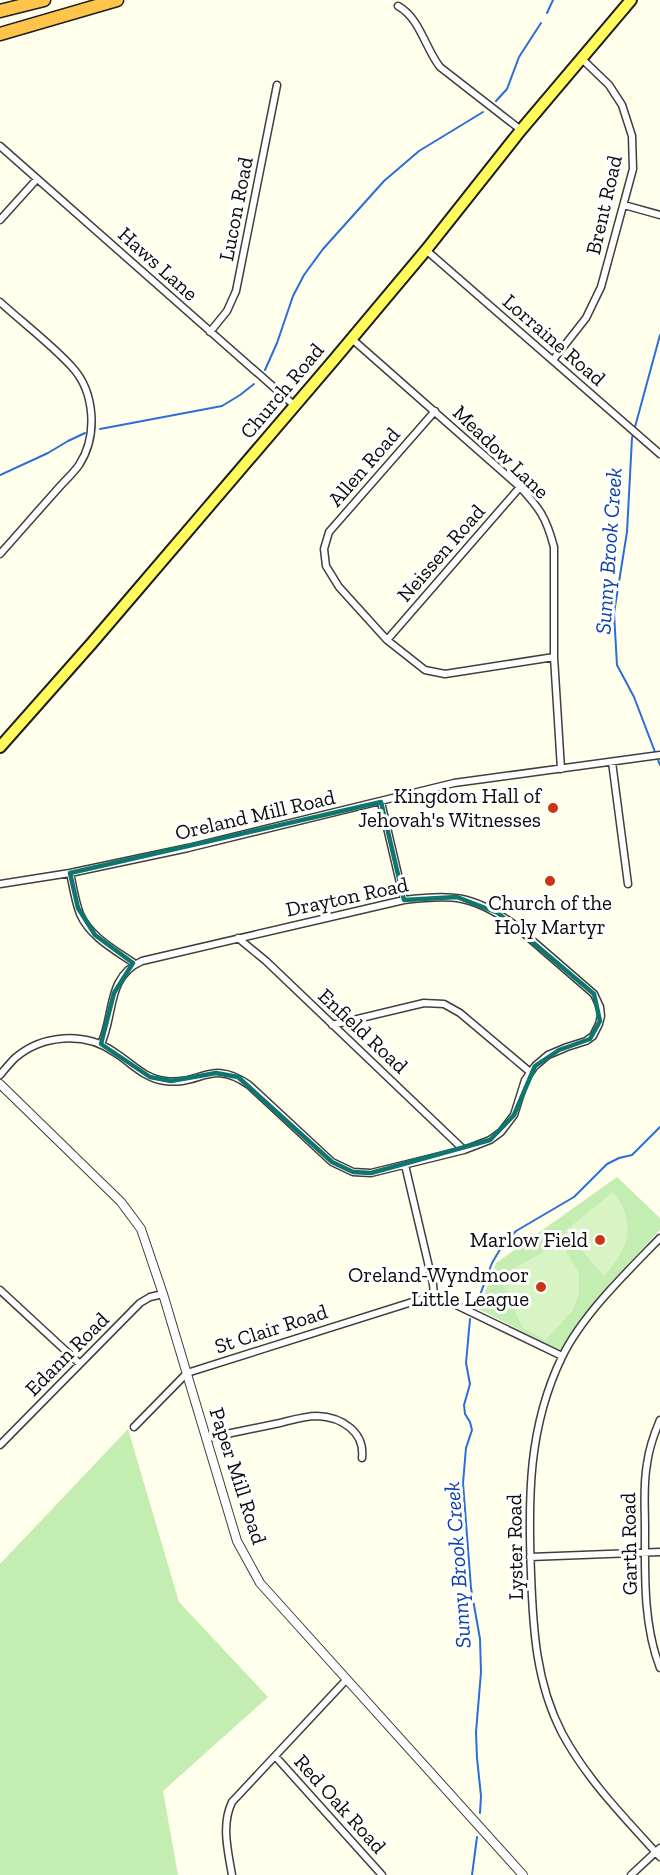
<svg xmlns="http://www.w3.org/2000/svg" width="660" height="1875" font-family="'Zilla Slab',serif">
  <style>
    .green { fill: #c3edb1 }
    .pitch { fill: #d9f4c4 }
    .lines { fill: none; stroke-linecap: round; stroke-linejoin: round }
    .stream { stroke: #2a6edb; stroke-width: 2 }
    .minor-casing { stroke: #3f3f3f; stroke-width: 9 }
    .tertiary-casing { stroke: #3f3f3f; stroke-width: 10 }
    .primary-casing { stroke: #1d1d1d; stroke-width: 14 }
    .motorway-casing { stroke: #1d1d1d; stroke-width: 15 }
    .minor { stroke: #fff; stroke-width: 6 }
    .tertiary { stroke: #fff; stroke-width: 8 }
    .primary { stroke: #fffb5c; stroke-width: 10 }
    .motorway { stroke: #ffc44a; stroke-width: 12 }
    .marked { fill: none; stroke: #0f766e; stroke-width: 4.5; stroke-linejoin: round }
    .poi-dot { fill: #ca3517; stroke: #fff; stroke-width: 2 }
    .labels { text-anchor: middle; stroke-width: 6; stroke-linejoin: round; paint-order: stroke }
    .street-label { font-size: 21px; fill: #0c0c0c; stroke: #fff }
    .poi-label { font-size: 21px; fill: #0c0c0c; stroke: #fff; text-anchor: end }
    .water-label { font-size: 22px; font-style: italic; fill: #0a41aa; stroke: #fff }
  </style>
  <rect width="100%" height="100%" fill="#ffffec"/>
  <path class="green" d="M617 1177 660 1218V1230L610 1283 560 1351 479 1309 496 1263Z
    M128 1429 179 1602 268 1697 163 1791 178 1875H0V1564Z"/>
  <path class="pitch" d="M613 1192C638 1224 629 1248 604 1276L565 1231Z
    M561 1242 579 1273V1294L573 1310 546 1340 523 1328 501 1281 502 1275Z"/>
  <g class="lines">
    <path class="stream" d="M547 13 553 0
      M496 101 507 89 519 57 541 23
      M660 335 632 438 627 532 614 613 617 665 634 697 660 765
      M265 370 277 343 293 296 304 275 323 249 384 181 419 151 483 112
      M100 429 222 406 240 395 254 384
      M0 475 48 453 68 441 85 433
      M477 1303 492 1263 502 1246 516 1231 574 1197 607 1164 619 1158 632 1155 660 1127
      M470 1319 466 1363 470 1384 464 1405 465 1414 470 1422 472 1430 466 1448 463 1483 471 1588 480 1639 481 1672 476 1732 477 1758 481 1796 480 1813
      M472 1875 477 1837"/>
    <g class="minor-casing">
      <path id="minor" d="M398 6C420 18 425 48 440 67L521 130
        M0 146 295 406
        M624 205 660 215
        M0 220 37 179
        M426 250 660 454
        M0 302C23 323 51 344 72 367 95 392 98 436 79 465 72 475 62 483 55 492 36 513 18 534 0 554
        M210 332 227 311 236 291 277 85
        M352 339 520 487C540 509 546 517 554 547V657L561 769
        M553 360 586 318 601 287 633 169 632 136 622 105 609 85 581 58
        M435 411 329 532 324 549 326 566 339 587 387 640 425 670 445 674 554 657
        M387 640 520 487
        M612 762 628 884
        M381 802 404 900
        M70 873C73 886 75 901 80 914 90 937 115 950 135 964
        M0 884 70 873 188 848 454 783 660 755
        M238 938 266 961 464 1150
        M332 1025 424 1003 444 1004 460 1013 530 1072
        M0 1075C5 1069 10 1063 15 1058 43 1034 85 1032 114 1052 132 1063 143 1078 165 1081 201 1086 211 1058 249 1085L332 1162 353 1172 371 1173 464 1150 490 1140 501 1132 514 1115 525 1080 535 1066 548 1055 567 1047 586 1041 593 1036 599 1024 601 1016 600 1007 594 994 512 923C472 895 452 894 404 900L142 961C106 977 115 1014 101 1044
        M405 1165 433 1284 434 1296
        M660 1238C627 1272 583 1314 562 1357 528 1427 528 1498 531 1574 533 1629 536 1683 562 1733 587 1780 625 1818 660 1857
        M0 1290 80 1364
        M660 1420C654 1434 649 1448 647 1464 643 1485 645 1507 645 1528 645 1574 643 1624 660 1668
        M134 1427 187 1373 428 1297 434 1296 450 1302 562 1356
        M207 1438C231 1433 256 1428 280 1423 292 1420 305 1416 317 1416 342 1417 365 1432 362 1458
        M0 1445 140 1303 150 1297 163 1294
        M530 1557 660 1552
        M275 1756 382 1875
        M232 1875C228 1851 221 1825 232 1802L347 1679
        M631 1875 660 1848"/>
    </g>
    <g class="tertiary-casing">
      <path id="tertiary" d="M0 1084 121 1202 141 1229 163 1294 237 1541 260 1583 523 1875"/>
    </g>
    <g class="primary-casing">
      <path id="primary" d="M0 747 92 643 333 361 426 250 521 130 631 0"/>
    </g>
    <g class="motorway-casing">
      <path id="motorway" d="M0 11 44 0
        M0 34 117 0"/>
    </g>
    <use href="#minor" class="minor"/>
    <use href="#tertiary" class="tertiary"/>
    <use href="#primary" class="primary"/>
    <use href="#motorway" class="motorway"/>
  </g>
  <path class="marked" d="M381 802 404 900 457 897 498 913 594 994 600 1021 590 1039 559 1050 535 1066 514 1115 490 1140 371 1173 353 1172 332 1162 238 1077 216 1073 171 1081 150 1077 101 1044 114 993 133 963 95 935 78 908 70 873Z"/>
  <g class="poi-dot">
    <circle cx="553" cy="808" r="6"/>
    <circle cx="550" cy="881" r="6"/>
    <circle cx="600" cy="1240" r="6"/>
    <circle cx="541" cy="1287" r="6"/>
  </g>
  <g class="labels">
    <g class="street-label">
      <text transform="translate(604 205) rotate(-77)" y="7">Brent Road</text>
      <text transform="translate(236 209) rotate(-79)" y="7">Lucon Road</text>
      <text transform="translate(158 264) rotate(42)" y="7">Haws Lane</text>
      <text transform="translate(554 340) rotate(41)" y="7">Lorraine Road</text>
      <text transform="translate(282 391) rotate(-50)" y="7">Church Road</text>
      <text transform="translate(501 452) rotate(44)" y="7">Meadow Lane</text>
      <text transform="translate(364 467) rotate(-49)" y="7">Allen Road</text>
      <text transform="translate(441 553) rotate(-49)" y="7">Neissen Road</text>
      <text transform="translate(255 815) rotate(-13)" y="7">Oreland Mill Road</text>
      <text transform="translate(347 897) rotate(-12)" y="7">Drayton Road</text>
      <text transform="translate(363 1031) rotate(43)" y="7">Enfield Road</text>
      <text transform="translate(271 1329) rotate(-18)" y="7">St Clair Road</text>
      <text transform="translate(67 1354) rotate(-45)" y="7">Edann Road</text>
      <text transform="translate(238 1476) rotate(72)" y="7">Paper Mill Road</text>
      <text transform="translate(629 1544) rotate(-91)" y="7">Garth Road</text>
      <text transform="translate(515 1547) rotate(-91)" y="7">Lyster Road</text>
      <text transform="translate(340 1804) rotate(48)" y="7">Red Oak Road</text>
    </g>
    <g class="poi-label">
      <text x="541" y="803">Kingdom Hall of<tspan x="541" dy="24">Jehovah's Witnesses</tspan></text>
      <text x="550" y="910" text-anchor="middle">Church of the<tspan x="550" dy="24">Holy Martyr</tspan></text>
      <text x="588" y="1247">Marlow Field</text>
      <text x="529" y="1282">Oreland-Wyndmoor<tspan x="529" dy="24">Little League</tspan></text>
    </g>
    <g class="water-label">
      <text transform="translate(608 551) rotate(-86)" y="8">Sunny Brook Creek</text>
      <text transform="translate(457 1565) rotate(-94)" y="8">Sunny Brook Creek</text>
    </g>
  </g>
</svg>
